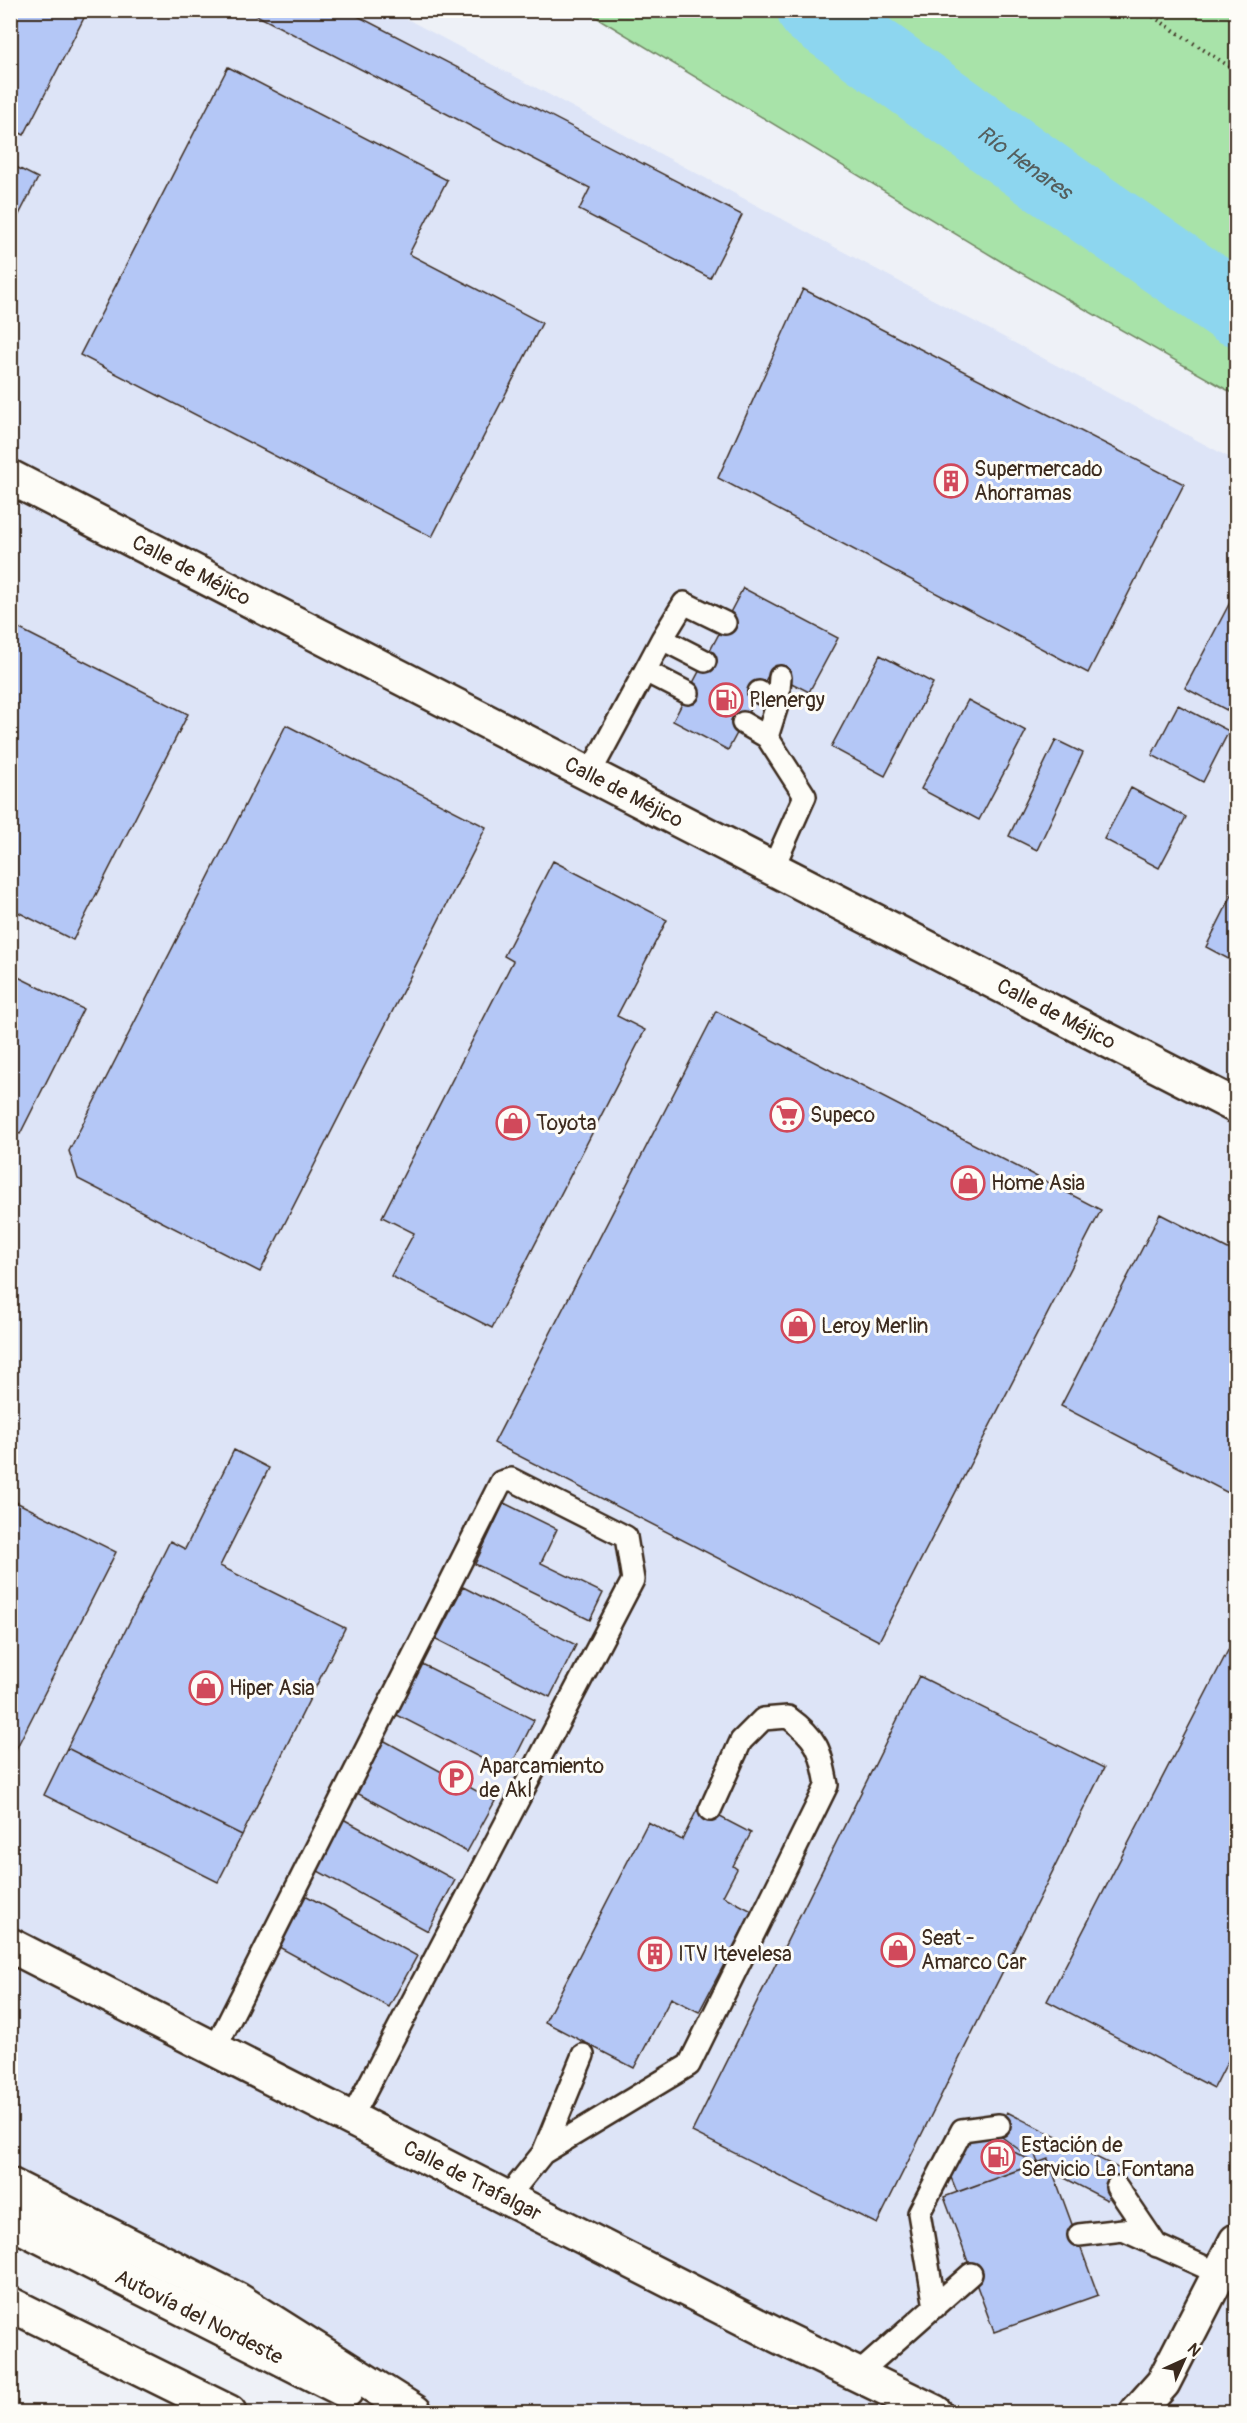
<svg xmlns="http://www.w3.org/2000/svg" width="1247" height="2423" font-family="Pangolin,sans-serif">
  <style>
    .built { fill: #dde4f7 }
    .green { fill: #a8e3a9; stroke: #728664; stroke-width: 1.5 }
    .lines { fill: none; stroke-linecap: round; stroke-linejoin: round }
    .river { stroke: #8dd6ef; stroke-width: 74 }
    .building { fill: #b4c7f6; stroke: #3b2a1e; stroke-width: 1.5 }
    .service-casing { stroke: #3b2a1e; stroke-width: 26 }
    .minor-casing { stroke: #3b2a1e; stroke-width: 38 }
    .motorway-casing { stroke: #3b2a1e; stroke-width: 38 }
    .path { stroke: #3b2a1e; stroke-width: 4; stroke-dasharray: 1.5 4.5; stroke-linecap: butt }
    .service { stroke: #fdfcf7; stroke-width: 21 }
    .minor { stroke: #fdfcf7; stroke-width: 33 }
    .motorway { stroke: #fdfcf7; stroke-width: 33 }
    .labels { text-anchor: middle; stroke-width: 6; stroke-linejoin: round; paint-order: stroke }
    .poi-label { font-size: 21px; fill: #3b2a1e; stroke: #fdfcf7; text-anchor: start }
    .street-label { font-size: 21px; fill: #3b2a1e; stroke: #fdfcf7 }
    .water-label { font-size: 22px; font-style: italic; fill: #545e5d; stroke: #fdfcf7 }
  </style>
  <rect width="100%" height="100%" fill="#eef1f7"/>
  <filter id="ink" filterUnits="userSpaceOnUse"><feTurbulence type="fractalNoise" baseFrequency=".0167" numOctaves="2"/><feDisplacementMap in="SourceGraphic" scale="12" xChannelSelector="R" yChannelSelector="G"/><feConvolveMatrix kernelMatrix="1 2 1 2 8 2 1 2 1" color-interpolation-filters="sRGB"/></filter>
  <g filter="url(#ink)">
    <path class="built" d="M10 11H392L1236 461V2412H395L11 2215Z"/>
    <path class="green" d="M586 11H1236V395L1007 265Z"/>
    <g class="lines">
      <path class="river" id="s1" d="M814 10 1047 178 1236 309"/>
    </g>
    <path class="building" d="M10 10H88L24 135 10 128Z
      M259 10H346L742 215 710 278 579 210 590 188 256 15Z
      M228 67 447 180 409 254 542 323 432 537 80 355Z
      M10 164 38 178 10 232Z
      M803 289 1184 484 1088 673 718 478Z
      M743 588 838 638 809 692 770 672 728 750 673 721Z
      M1236 591V715L1185 688Z
      M10 624 188 714 73 940 10 908Z
      M880 655 933 683 885 776 831 747Z
      M968 700 1026 731 979 820 921 789Z
      M1178 705 1229 731 1203 782 1152 755Z
      M286 725 486 827 260 1272 78 1179 69 1151Z
      M1056 740 1083 753 1037 850 1009 836Z
      M1131 788 1186 817 1159 868 1104 839Z
      M553 861 667 920 617 1016 645 1030 492 1328 391 1276 414 1233 382 1217 513 961 504 956Z
      M1236 887V963L1206 947Z
      M1236 965V980L1231 977Z
      M10 973 83 1009 20 1134 10 1129Z
      M716 1011 1101 1210 879 1641 494 1443Z
      M1160 1214 1236 1253V1497L1061 1406Z
      M234 1450 269 1468 220 1566 345 1628 242 1835 67 1748 170 1541 185 1549Z
      M10 1499 116 1552 10 1761Z
      M504 1503 557 1529 541 1563 603 1593 590 1620 475 1564Z
      M463 1587 576 1645 550 1697 436 1639Z
      M1236 1635V2045L1214 2088 1047 2001Z
      M420 1663 534 1720 508 1772 395 1714Z
      M919 1676 1104 1768 877 2224 692 2132Z
      M383 1740 495 1801 467 1852 355 1792Z
      M67 1748 242 1835 218 1882 44 1795Z
      M699 1806 751 1833 733 1866 737 1869 723 1896 752 1911 699 2012 671 1998 634 2068 545 2022 648 1822 682 1840Z
      M343 1819 455 1880 428 1931 316 1870Z
      M305 1895 417 1956 389 2007 277 1946Z
      M1007 2112 1122 2170 1107 2200 993 2141Z
      M995 2132 1021 2151 1032 2147 1038 2163 957 2192 950 2175 968 2140Z
      M1048 2159 1098 2295 994 2332 944 2197Z"/>
    <g class="lines">
      <g class="service-casing">
        <path id="service" d="M662 639 684 603 725 623
          M645 671 662 639 705 661
          M759 692 778 702 767 737
          M778 702 780 677
          M743 723 767 737 805 796 773 868
          M589 775 645 671 688 693
          M215 2049 501 1482 511 1479 626 1537 633 1580 351 2119
          M583 2055 543 2153 689 2065 827 1785C821 1750 817 1738 788 1717L763 1719 741 1741 710 1810
          M1117 2187 1157 2246
          M507 2198 543 2153
          M1079 2235 1123 2230 1220 2274
          M935 2307 919 2213 962 2130 999 2125
          M857 2375 971 2274"/>
      </g>
      <g class="minor-casing">
        <g id="minor">
          <path id="s2" d="M10 477 1236 1106"/>
          <path id="s3" d="M10 1945 778 2336 935 2412"/>
          <path d="M1137 2412 1163 2383 1236 2241"/>
        </g>
      </g>
      <g class="motorway-casing">
        <g id="motorway">
          <path d="M10 2185 238 2300 415 2412"/>
          <path id="s4" d="M10 2221 346 2391"/>
          <path d="M10 2304 229 2412"/>
        </g>
      </g>
      <path class="path" d="M1143 10 1236 71"/>
      <use href="#service" class="service"/>
      <use href="#minor" class="minor"/>
      <use href="#motorway" class="motorway"/>
    </g>
  </g>
  <defs>
    <g id="building-ring" transform="scale(1.725)"><circle r="9.5" fill="#fdfcf7" stroke="#d1495b" stroke-width="1.5"/><path d="M-4-6H4V6H1V3H-1V6H-4ZM-2.5-4.3h1.7v1.8h-1.7ZM.8-4.3h1.7v1.8H.8ZM-2.5-1h1.7V.8h-1.7ZM.8-1h1.7V.8H.8Z" fill="#d1495b"/></g>
    <g id="fuel-ring" transform="scale(1.725)"><circle r="9.5" fill="#fdfcf7" stroke="#d1495b" stroke-width="1.5"/><path d="M-5.5-6h7V0h2V4h1.3V-2.5L3-4.5l.8-.8L6-3V5H2.5V1h-1V6h-7ZM-4.2-4.7v3.2H.2V-4.7Z" fill="#d1495b"/></g>
    <g id="supermarket-ring" transform="scale(1.725)"><circle r="9.5" fill="#fdfcf7" stroke="#d1495b" stroke-width="1.5"/><path d="M-6-5.5h2.5l.6 2H6L4.5 2H-2.5L-4.4-4H-6ZM-1.5 3.2a1.3 1.3 0 1 0 .1 0ZM3 3.2a1.3 1.3 0 1 0 .1 0Z" fill="#d1495b"/></g>
    <g id="shop-ring" transform="scale(1.725)"><circle r="9.5" fill="#fdfcf7" stroke="#d1495b" stroke-width="1.5"/><path d="M-5-2.5h2.3a2.7 3.5 0 0 1 5.4 0H5L5.5 6h-11ZM-1.5-2.5h3a1.5 2.3 0 0 0-3 0Z" fill="#d1495b"/></g>
    <g id="parking-ring" transform="scale(1.725)"><circle r="9.5" fill="#fdfcf7" stroke="#d1495b" stroke-width="1.5"/><path d="M-3.5-5.5H1a3.5 3.5 0 0 1 0 7H-1V5.5H-3.5ZM-1-3.4V-.6H.8a1.4 1.4 0 0 0 0-2.8Z" fill="#d1495b"/></g>
  </defs>
  <g fill-rule="evenodd">
    <use href="#building-ring" x="951" y="481"/>
    <use href="#fuel-ring" x="726" y="700"/>
    <use href="#supermarket-ring" x="787" y="1115"/>
    <use href="#shop-ring" x="513" y="1123"/>
    <use href="#shop-ring" x="968" y="1183"/>
    <use href="#shop-ring" x="798" y="1326"/>
    <use href="#shop-ring" x="206" y="1688"/>
    <use href="#parking-ring" x="456" y="1778"/>
    <use href="#shop-ring" x="898" y="1950"/>
    <use href="#building-ring" x="655" y="1954"/>
    <use href="#fuel-ring" x="998" y="2157"/>
  </g>
  <g class="labels">
    <g class="poi-label">
      <text x="974" y="476">Supermercado<tspan x="974" dy="24">Ahorramas</tspan></text>
      <text x="749" y="707">Plenergy</text>
      <text x="810" y="1122">Supeco</text>
      <text x="536" y="1130">Toyota</text>
      <text x="991" y="1190">Home Asia</text>
      <text x="821" y="1333">Leroy Merlin</text>
      <text x="229" y="1695">Hiper Asia</text>
      <text x="479" y="1773">Aparcamiento<tspan x="479" dy="24">de AkÍ</tspan></text>
      <text x="921" y="1945">Seat -<tspan x="921" dy="24">Amarco Car</tspan></text>
      <text x="678" y="1961">ITV Itevelesa</text>
      <text x="1021" y="2152">Estación de<tspan x="1021" dy="24">Servicio La Fontana</tspan></text>
    </g>
    <g class="street-label">
      <text dy="7" stroke="none"><textPath href="#s2" startOffset="204">Calle de Méjico</textPath></text>
      <text dy="7" stroke="none"><textPath href="#s2" startOffset="690">Calle de Méjico</textPath></text>
      <text dy="7" stroke="none"><textPath href="#s2" startOffset="1176">Calle de Méjico</textPath></text>
      <text dy="7" stroke="none"><textPath href="#s3" startOffset="519">Calle de Trafalgar</textPath></text>
      <text dy="7" stroke="none"><textPath href="#s4" startOffset="212">Autovía del Nordeste</textPath></text>
    </g>
    <g class="water-label">
      <text dy="8" stroke="none"><textPath href="#s1" startOffset="260">Río Henares</textPath></text>
    </g>
  </g>
  <rect width="1247" height="2423" fill="none" stroke="#fdfcf7" stroke-width="36"/>
  <rect x="18" y="18" width="1211" height="2387" fill="none" stroke="#3b2a1e" stroke-width="2" filter="url(#ink)"/>
  <g transform="translate(1184 2360) rotate(45)" stroke="#fdfcf7" stroke-width="4.5" paint-order="stroke">
  <path d="M0-4.5L10 22L0 15L-10 22Z" fill="#3b2a1e"/>
  <text y="-9" font-size="16" font-weight="bold" text-anchor="middle" fill="#3b2a1e">N</text>
  </g>
</svg>
